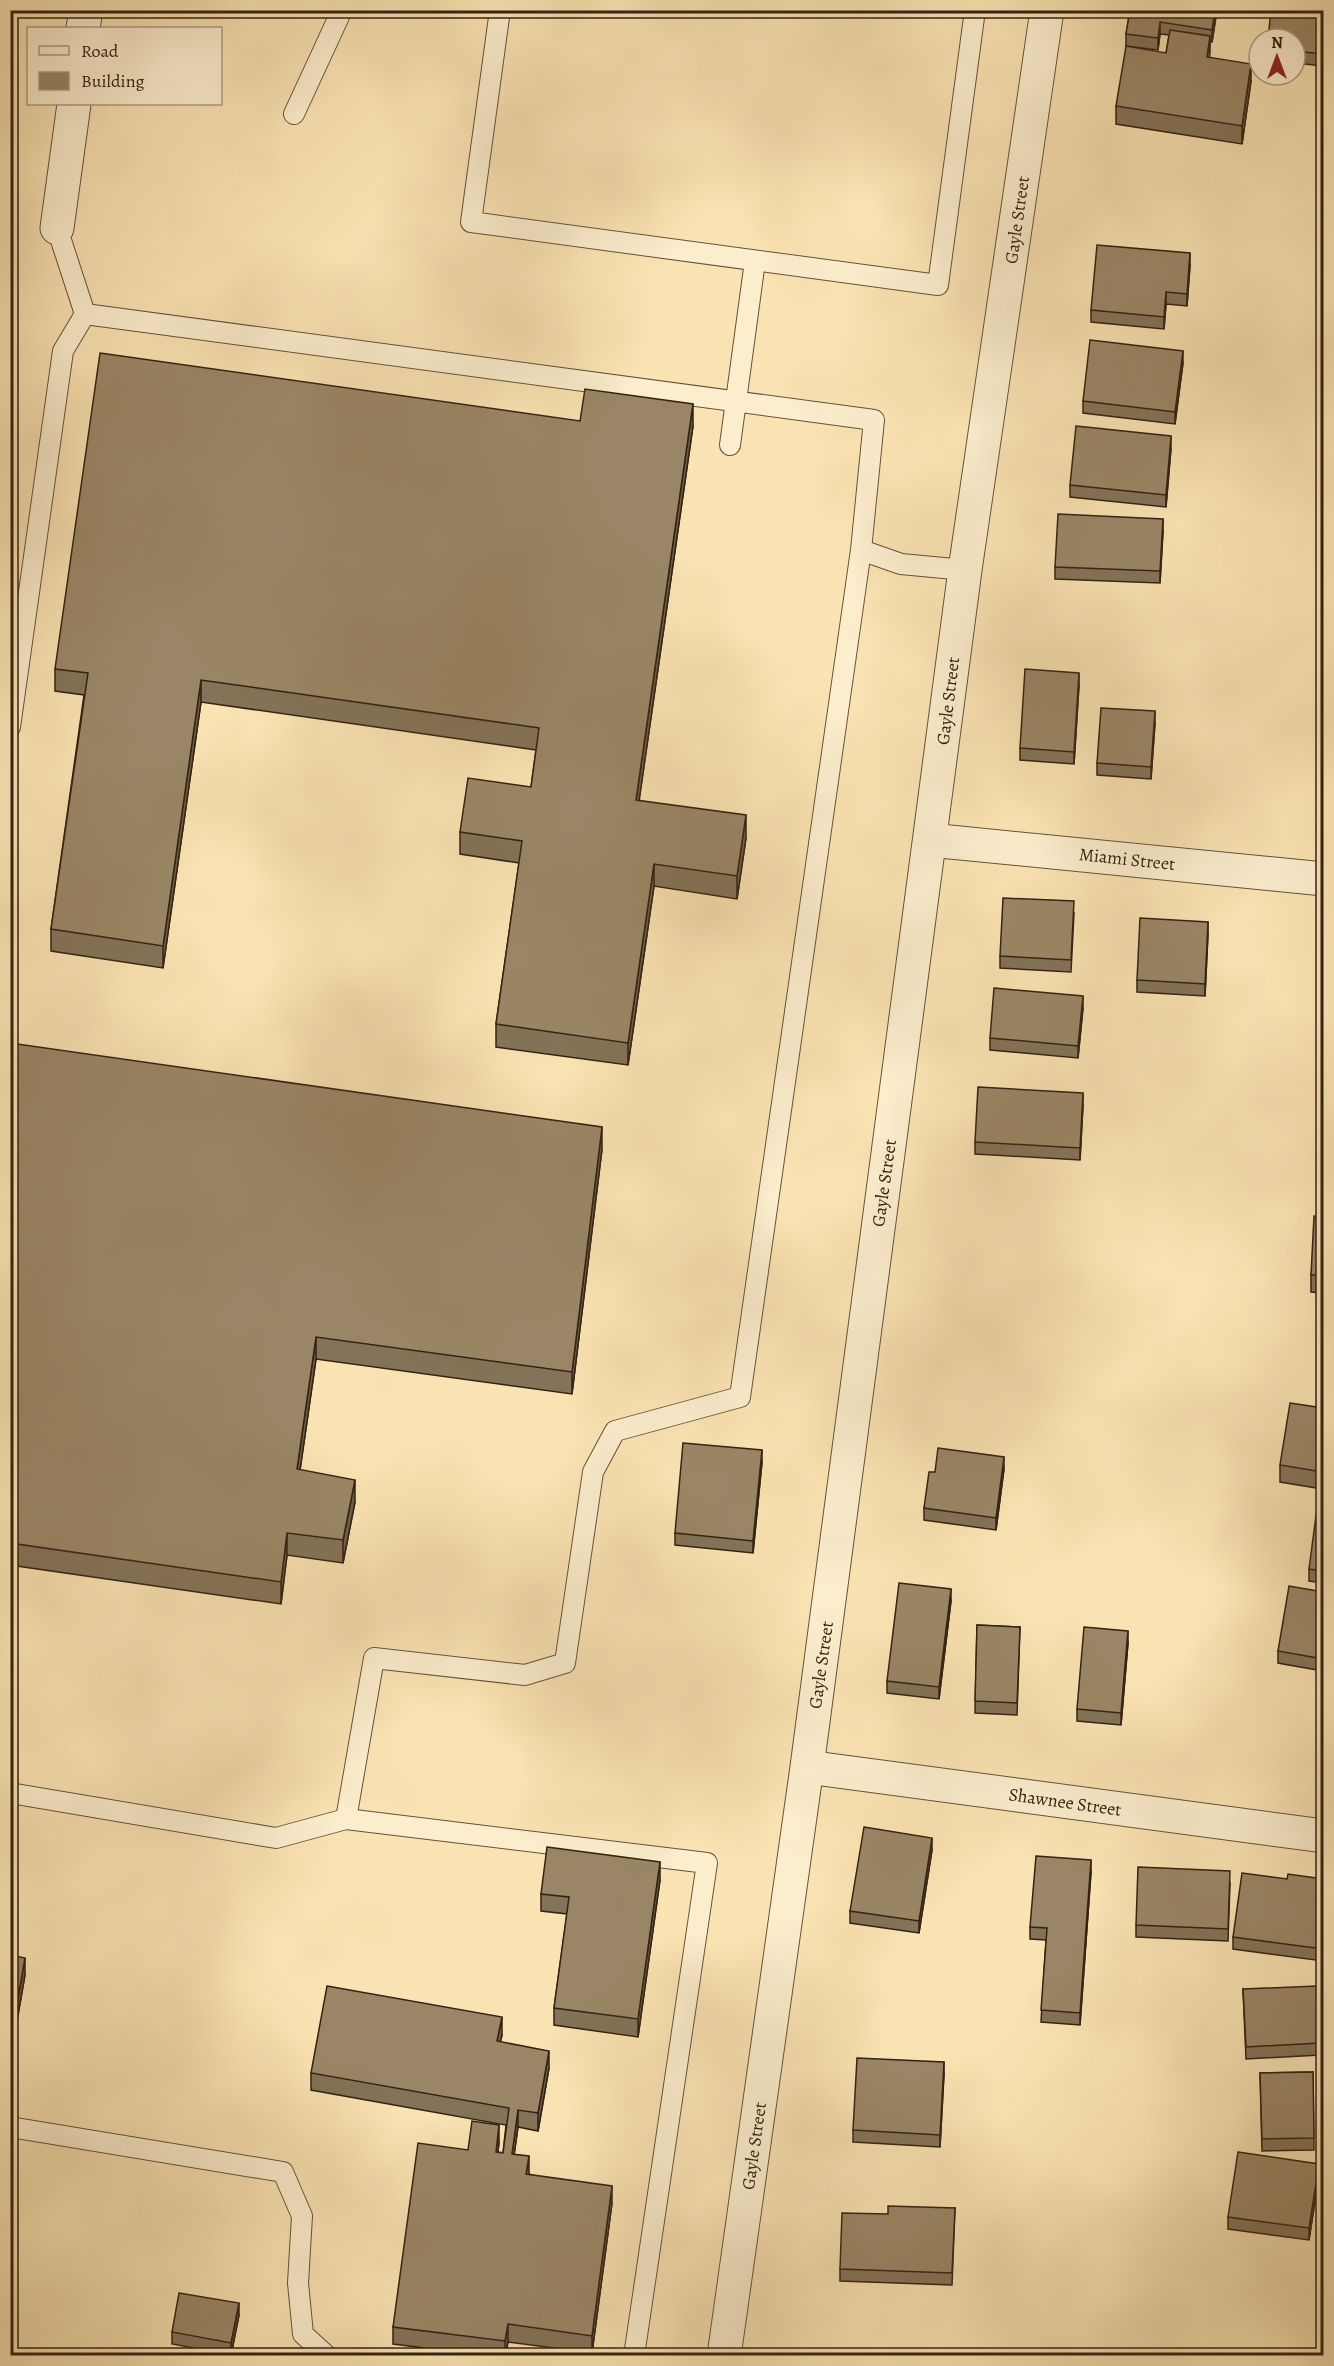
<svg xmlns="http://www.w3.org/2000/svg" width="1334" height="2366" font-family="Alegreya,serif">
  <style>
    .lines { fill: none; stroke-linecap: round; stroke-linejoin: round }
    .service-casing { stroke: #65523c; stroke-width: 22 }
    .minor-casing { stroke: #65523c; stroke-width: 35 }
    .service { stroke: #fcedcd; stroke-width: 20 }
    .minor { stroke: #fcedcd; stroke-width: 33 }
    .wall { fill: #847358; stroke: #332214; stroke-width: 1.5 }
    .shaded-wall { fill: #6c5e47; stroke: #332214; stroke-width: 1.5 }
    .building { fill: #9a8666; stroke: #332214; stroke-width: 1.5 }
    .labels { text-anchor: middle; stroke-width: 5; stroke-linejoin: round; paint-order: stroke }
    .street-label { font-size: 18px; fill: #332214; stroke: #fcedcd }
  </style>
  <rect width="100%" height="100%" fill="#fae3b2"/>
  <filter id="stains"><feTurbulence type="fractalNoise" baseFrequency=".00333" numOctaves="4"/><feColorMatrix values="0 0 0 0 .2 0 0 0 0 .09 0 0 0 0 .02 0 0 0 .5 -.17"/></filter>
  <radialGradient id="worn" r=".72"><stop offset=".6" stop-color="#630" stop-opacity="0"/><stop offset="1" stop-color="#630" stop-opacity=".3"/></radialGradient>
  <g class="lines">
    <g class="service-casing">
      <path id="service" d="M500 10 471 222 938 285 975 10
        M294 114 342 10
        M85 314 874 420 861 550 740 1397 615 1431 593 1472 565 1663 525 1675 374 1658 346 1819
        M730 445 755 261
        M861 550 901 564 965 570
        M10 727 63 351 85 314 57 228
        M10 1793 276 1838 346 1819 707 1863 634 2356
        M10 2127 283 2172 302 2216 298 2283 303 2334 327 2356"/>
    </g>
    <g class="minor-casing">
      <path id="minor" d="M83 28 86 10
        M57 228 74 104
        M930 840 1324 879
        M807 1767 1324 1836
        M724 2356 807 1767 965 570 1047 10"/>
    </g>
    <use href="#service" class="service"/>
    <use href="#minor" class="minor"/>
  </g>
  <path class="wall" d="M1130 10H1217L1212 42H1210L1209 57 1251 81 1242 144 1116 124V106L1166 53 1169 35 1160 34 1158 50 1126 46V34Z
    M1323 10V66L1295 63V39Z
    M1190 265 1187 306 1166 304 1164 329 1091 322V310Z
    M1183 363 1175 424 1083 413V401Z
    M580 421 693 426 639 800 746 838 737 899 654 886 628 1065 496 1047V1024L519 863 460 854V832L531 787 536 750 201 702 163 968 51 951V929L84 695 55 691V669Z
    M1171 448 1166 507 1070 497V485Z
    M1163 531 1160 583 1055 579V567Z
    M1079 685 1074 764 1020 760V748Z
    M1155 723 1151 779 1097 775V763Z
    M1074 913 1071 972 1000 968V956Z
    M1208 934 1205 996 1137 992V980Z
    M1083 1008 1078 1058 990 1050V1038Z
    M10 1043 602 1149 572 1394 316 1359 300 1470 355 1502 343 1563 287 1555 281 1604 10 1565Z
    M1083 1105 1080 1160 975 1154V1142Z
    M1323 1217V1293L1311 1292V1275Z
    M1323 1375V1401H1321V1389Z
    M1323 1408V1489L1280 1482V1465Z
    M762 1462 753 1553 675 1545V1533Z
    M1004 1469 996 1530 924 1520V1508L935 1472Z
    M1323 1509V1583L1309 1581V1569Z
    M1323 1592V1671L1278 1663V1651Z
    M951 1601 939 1699 887 1693V1681Z
    M977 1625 1020 1627 1017 1715 975 1713Z
    M1128 1643 1121 1725 1077 1721V1709Z
    M932 1850 919 1933 850 1923V1911Z
    M1091 1872 1080 2025 1041 2022 1046 1940 1030 1939V1927Z
    M1323 1879V1961L1233 1949V1937Z
    M660 1880 638 2037 554 2025V2008L567 1914 541 1911V1894Z
    M1230 1883 1228 1941 1136 1937V1925Z
    M10 1955 25 1975 11 2055H10Z
    M1243 1989 1320 2043V2055L1246 2059Z
    M502 2035 500 2042 549 2068 538 2131 518 2127 514 2154 529 2174 612 2203 592 2353 508 2342 506 2355H480L393 2344V2327L468 2150 499 2142 498 2152 503 2153 506 2125 311 2090V2073Z
    M1313 2072 1314 2150 1262 2151 1260 2073Z
    M944 2074 940 2147 853 2142V2130Z
    M1319 2176 1309 2240 1228 2229V2217Z
    M955 2208 952 2285 840 2281V2269L888 2214Z
    M239 2315 231 2355 172 2344V2332Z"/>
  <path class="shaded-wall" d="M1215 10H1217L1212 42V30Z
    M1160 22V34L1158 50V38Z
    M1210 36V53L1207 74V57Z
    M1251 64V81L1242 144V126Z
    M1190 253V265L1187 306V294Z
    M1166 292V304L1164 329V317Z
    M1183 351V363L1175 424V412Z
    M693 404V426L636 822V800Z
    M1171 436V448L1166 507V495Z
    M1163 519V531L1160 583V571Z
    M1079 673V685L1074 764V752Z
    M201 680V702L163 968V946Z
    M1155 711V723L1151 779V767Z
    M746 815V838L737 899V876Z
    M654 864V886L628 1065V1043Z
    M1208 922V934L1205 996V984Z
    M1083 996V1008L1078 1058V1046Z
    M1083 1093V1105L1080 1160V1148Z
    M602 1127V1149L572 1394V1372Z
    M316 1337V1359L297 1491V1469Z
    M762 1450V1462L753 1553V1541Z
    M1004 1457V1469L996 1530V1518Z
    M355 1480V1502L343 1563V1540Z
    M287 1533V1555L281 1604V1582Z
    M951 1589V1601L939 1699V1687Z
    M1128 1631V1643L1121 1725V1713Z
    M932 1838V1850L919 1933V1921Z
    M1091 1860V1872L1080 2025V2013Z
    M660 1862V1880L638 2037V2019Z
    M25 1958V1975L11 2055V2038Z
    M502 2017V2035L497 2059V2041Z
    M549 2051V2068L538 2131V2113Z
    M944 2062V2074L940 2147V2135Z
    M518 2110V2127L512 2171V2154Z
    M499 2125V2142L496 2169V2152Z
    M529 2156V2173L526 2192V2174Z
    M1319 2164V2176L1309 2240V2228Z
    M612 2186V2203L592 2353V2336Z
    M239 2303V2315L231 2355V2343Z
    M508 2324V2342L505 2355V2341Z"/>
  <path class="building" d="M1130 10H1215L1212 30 1160 22 1158 38 1126 34Z
    M1271 10H1323V54L1295 51V39H1268Z
    M1170 30 1210 36 1207 57 1251 64 1242 126 1116 106 1126 46 1166 53Z
    M1097 245 1190 253 1187 294 1166 292 1164 317 1091 310Z
    M1090 340 1183 351 1175 412 1083 401Z
    M100 353 580 421 585 389 693 404 636 800 746 815 737 876 654 864 628 1043 496 1024 522 841 460 832 468 778 531 787 539 728 201 680 163 946 51 929 88 673 55 669Z
    M1076 426 1171 436 1166 495 1070 485Z
    M1058 514 1163 519 1160 571 1055 567Z
    M1025 669 1079 673 1074 752 1020 748Z
    M1101 708 1155 711 1151 767 1097 763Z
    M1003 898 1074 901 1071 960 1000 956Z
    M1140 918 1208 922 1205 984 1137 980Z
    M994 988 1083 996 1078 1046 990 1038Z
    M10 1043 602 1127 572 1372 316 1337 297 1469 355 1480 343 1540 287 1533 281 1582 10 1543Z
    M978 1087 1083 1093 1080 1148 975 1142Z
    M1314 1216 1323 1217V1275H1311Z
    M1323 1375V1389H1321Z
    M1290 1403 1323 1408V1472L1280 1465Z
    M683 1443 762 1450 753 1541 675 1533Z
    M938 1448 1004 1457 996 1518 924 1508 929 1472H935Z
    M1317 1508 1323 1509V1571L1309 1569Z
    M899 1583 951 1589 939 1687 887 1681Z
    M1289 1586 1323 1592V1659L1278 1651Z
    M977 1625 1020 1627 1017 1703 975 1701Z
    M1084 1627 1128 1631 1121 1713 1077 1709Z
    M864 1827 932 1838 919 1921 850 1911Z
    M547 1847 660 1862 638 2019 554 2008 569 1897 541 1894Z
    M1036 1856 1091 1860 1080 2013 1041 2010 1047 1928 1030 1927Z
    M1138 1867 1230 1871 1228 1929 1136 1925Z
    M1242 1873 1287 1879 1288 1874 1323 1879V1949L1233 1937Z
    M10 1955 25 1958 11 2038H10Z
    M327 1986 502 2017 497 2041 549 2051 538 2113 518 2110 512 2154 529 2156 526 2174 612 2186 592 2336 508 2324 505 2341 393 2327 418 2143 468 2150 472 2121 499 2125 496 2152 503 2153 509 2108 311 2073Z
    M1317 1986 1320 2043 1246 2047 1243 1989Z
    M857 2058 944 2062 940 2135 853 2130Z
    M1313 2072 1314 2138 1262 2139 1260 2073Z
    M1238 2152 1319 2164 1309 2228 1228 2217Z
    M888 2206 955 2208 952 2273 840 2269 842 2213 888 2214Z
    M179 2293 239 2303 231 2343 172 2332Z
    M1177 2351 1206 2355H1177Z
    M1222 2352 1250 2355H1222Z"/>
  <g class="labels">
    <g class="street-label">
      <text transform="translate(1017 220) rotate(-82)" y="6">Gayle Street</text>
      <text transform="translate(948 701) rotate(-83)" y="6">Gayle Street</text>
      <text transform="translate(1127 859) rotate(6)" y="6">Miami Street</text>
      <text transform="translate(884 1183) rotate(-82)" y="6">Gayle Street</text>
      <text transform="translate(821 1665) rotate(-82)" y="6">Gayle Street</text>
      <text transform="translate(1065 1802) rotate(8)" y="6">Shawnee Street</text>
      <text transform="translate(754 2146) rotate(-82)" y="6">Gayle Street</text>
    </g>
  </g>
  <rect width="1334" height="2366" fill="none" stroke="#fae3b2" stroke-width="36"/>
  <rect x="12" y="12" width="1310" height="2342" fill="none" stroke="#332214" stroke-width="3"/>
  <rect x="18" y="18" width="1298" height="2330" fill="none" stroke="#332214" stroke-width="1.5"/>
  <rect x="27" y="27" width="195" height="78" fill="#fcedcd" stroke="#ac9c83" stroke-width="1.5"/>
  <rect x="39" y="46" width="30" height="9" fill="#fcedcd" stroke="#ac9c83" stroke-width="1.5"/>
  <text x="81" y="57" font-size="18" fill="#332214">Road</text>
  <rect x="39" y="72" width="30" height="18" fill="#9a8666" stroke="#ac9c83" stroke-width="1.5"/>
  <text x="81" y="87" font-size="18" fill="#332214">Building</text>
  <g transform="translate(1277 57)"><circle r="28" fill="#fcedcd" stroke="#ac9c83" stroke-width="1.5"/>
  <path d="M0-4.5L10 22L0 15L-10 22Z" fill="#8f2418"/>
  <text y="-9" font-size="16" font-weight="bold" text-anchor="middle" fill="#332214">N</text>
  </g>
  <rect width="100%" height="100%" filter="url(#stains)"/>
  <rect width="100%" height="100%" fill="url(#worn)"/>
</svg>
